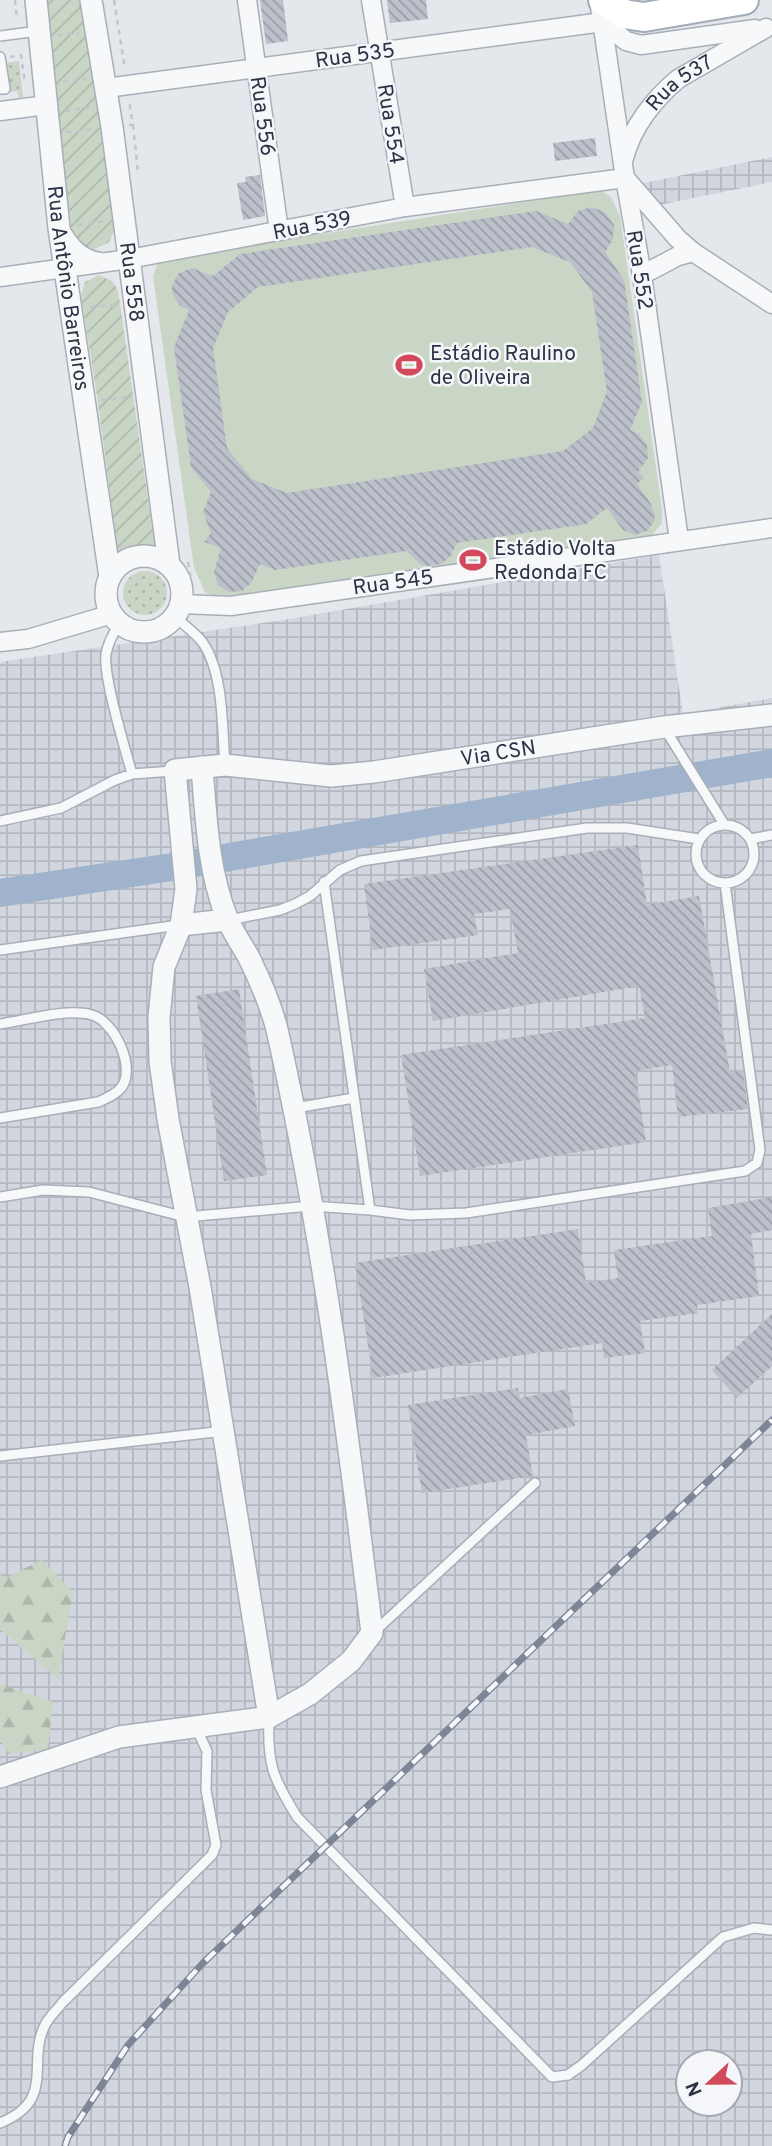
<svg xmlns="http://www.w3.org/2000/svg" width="772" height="2146" font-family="Overpass,sans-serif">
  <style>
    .industrial { fill: url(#industrial-grid); fill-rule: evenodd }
    .grass { fill: url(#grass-dots) }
    .forest { fill: url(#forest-firs) }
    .garden { fill: url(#garden-furrows) }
    .pitch { fill: #c9d6c5 }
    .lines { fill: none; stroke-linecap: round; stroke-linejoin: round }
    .river { stroke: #9fb4cc; stroke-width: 28 }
    .building { fill: url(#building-back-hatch); fill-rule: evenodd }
    .service-casing { stroke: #a9aeb7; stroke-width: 12 }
    .minor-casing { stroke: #a9aeb7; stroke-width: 21 }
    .tertiary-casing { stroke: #a9aeb7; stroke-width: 24 }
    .primary-casing { stroke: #a3abb8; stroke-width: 32 }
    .path { stroke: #c2c5cb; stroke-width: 2.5; stroke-dasharray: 5 5; stroke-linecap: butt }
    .service { stroke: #f7f8fa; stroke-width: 9 }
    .minor { stroke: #f7f8fa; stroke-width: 18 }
    .tertiary { stroke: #f7f8fa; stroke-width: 21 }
    .primary { stroke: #fff; stroke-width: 28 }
    .rail-casing { stroke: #7d8696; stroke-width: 7 }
    .rail { stroke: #f4f6f9; stroke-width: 4.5; stroke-dasharray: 13; stroke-linecap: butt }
    .labels { text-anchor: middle; stroke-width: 5; stroke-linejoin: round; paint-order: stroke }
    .street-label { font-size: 21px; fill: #2b3445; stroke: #f4f6f9 }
    .poi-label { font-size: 21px; fill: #2b3445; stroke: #f4f6f9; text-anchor: start }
  </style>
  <defs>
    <pattern id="industrial-grid" width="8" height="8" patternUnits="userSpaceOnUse" patternTransform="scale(1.75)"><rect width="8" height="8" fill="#d2d6de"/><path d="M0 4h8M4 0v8" fill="none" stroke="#b4b8c0"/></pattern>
    <pattern id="grass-dots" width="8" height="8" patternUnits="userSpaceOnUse" patternTransform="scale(1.75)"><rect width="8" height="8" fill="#c9d6c5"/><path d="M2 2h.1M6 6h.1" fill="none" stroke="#adb8ab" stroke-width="1.8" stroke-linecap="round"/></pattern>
    <pattern id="forest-firs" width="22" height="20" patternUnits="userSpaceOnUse" patternTransform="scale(1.75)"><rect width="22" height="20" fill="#c9d6c5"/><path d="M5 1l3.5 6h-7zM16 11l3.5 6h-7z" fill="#adb8ab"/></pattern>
    <pattern id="garden-furrows" width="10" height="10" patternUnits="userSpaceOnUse" patternTransform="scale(1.75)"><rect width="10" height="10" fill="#c9d6c5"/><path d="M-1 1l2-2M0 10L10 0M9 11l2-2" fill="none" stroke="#adb8ab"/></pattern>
    <pattern id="building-back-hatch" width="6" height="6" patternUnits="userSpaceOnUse" patternTransform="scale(1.75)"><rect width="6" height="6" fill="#bbc0ca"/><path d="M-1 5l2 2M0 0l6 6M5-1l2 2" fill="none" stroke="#989da6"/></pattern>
  </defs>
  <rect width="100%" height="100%" fill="#e4e7ec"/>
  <path class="industrial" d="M772 157V182L654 206 639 184Z
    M659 555 683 714 772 698V2146H0V662L289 619ZM688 2062H730V2104H688Z"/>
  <path class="grass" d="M19 61 23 97 19 98 17 91 9 92 5 63Z
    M123 593a22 22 0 1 1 44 0a22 22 0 1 1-44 0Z"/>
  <path class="forest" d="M42 1560 73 1592 58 1679 0 1629V1575L7 1577Z
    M0 1684 53 1702 48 1749 9 1754 0 1740Z"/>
  <path class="garden" d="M45 0H79C97 76 105 153 114 231L109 242 95 249C81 249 74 238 71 226L60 133 45 32Z
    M99 275 112 281 118 290 155 548H133L118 554 97 396 81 296 85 282Z"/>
  <path class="pitch" d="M600 190 611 197 620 216 662 510V523L651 536 233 596 211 595 205 592 194 568 153 276 158 263 181 256Z"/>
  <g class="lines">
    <path class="river" d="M0 893 172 867 772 763"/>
  </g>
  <path class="building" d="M260 0H283L288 41 266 44Z
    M387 0H426L428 19 390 23Z
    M595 138 597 156 555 161 553 143Z
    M260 175 265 216 243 220 237 183 246 182 245 177Z
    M592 207 606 213 614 225 613 239 605 252 624 280 642 402 630 430 639 434 647 445 648 458 638 472 644 478 637 484 651 504 655 515 654 521 647 531 635 535 623 530 607 508 586 524 457 543 450 557 441 564 427 566 420 564 407 551 275 570 260 564 251 583 242 591 229 592 218 585 214 572 221 548 204 542 211 533 203 512 211 492 191 467 174 347 189 310 179 305 172 292V285L179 273 192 268 213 276 240 254 536 211 568 224 578 211ZM532 247 570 262 592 292 607 391 593 428 563 451 287 493 252 479 227 448 213 348 228 312 258 287Z
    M638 845 647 905 699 896 730 1072 743 1070 748 1109 678 1117 672 1065 635 1071 646 1142 420 1176 401 1055 645 1018 639 986 433 1021 424 969 518 953 510 909 474 914 478 935 373 950 364 884Z
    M239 989 267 1175 224 1181 196 996Z
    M772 1197V1230L751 1234 759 1296 697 1305 698 1313 640 1321 645 1353 604 1358 602 1343 373 1378 355 1263 578 1229 586 1283 618 1278 614 1250 712 1236 708 1208Z
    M772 1314V1366L737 1398 712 1370Z
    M518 1388 520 1398 568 1389 575 1426 526 1435 533 1476 422 1493 408 1405Z"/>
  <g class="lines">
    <g class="service-casing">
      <path id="service" d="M0 36 38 31
        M0 57 5 89H0
        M175 617C184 625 196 633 203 643 224 674 222 728 225 765
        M120 623C114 632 108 642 106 654 103 677 125 748 132 774
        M665 729 724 824
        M0 821 61 808 115 780 132 774 173 771
        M696 854a29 29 0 1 1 58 0a29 29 0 1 1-58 0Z
        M750 839 772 835
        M324 882 370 1210
        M229 920 280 910 295 904 310 896 340 870 361 861 587 828H627L699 839
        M0 950 179 925
        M0 1024C27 1020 66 1008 92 1015 114 1021 137 1068 121 1088 115 1095 107 1098 98 1102L0 1118
        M295 1108 354 1098
        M0 1197 43 1190 89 1192 185 1217 311 1206 370 1210 410 1215 466 1213 745 1171 757 1163 760 1150 725 883
        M0 1456 224 1431
        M374 1632 535 1483
        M269 1718C267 1765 273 1778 297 1817L552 2077 568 2075 582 2065 723 1937 754 1928 772 1930
        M0 2123C57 2100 26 2063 45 2025 49 2017 57 2010 62 2003L212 1855 216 1845 206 1790 207 1751 196 1727"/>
    </g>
    <g class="minor-casing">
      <g id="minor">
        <path d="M247 0 279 231"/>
        <path d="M371 0 405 207"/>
        <path d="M599 0 625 178 642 275 679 540"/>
        <path d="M603 22 626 41 641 45 755 29"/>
        <path d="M106 88 603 22"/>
        <path d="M0 111 47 105"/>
        <path id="s1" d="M624 158C632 127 654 99 678 79L766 28"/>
        <path d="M625 178 678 239 693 252 772 304"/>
        <path d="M59 228C69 245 79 259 100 262"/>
        <path d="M642 275 678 256 693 252"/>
        <path d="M0 277 129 259 405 207 625 178"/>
        <path d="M181 604 231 606 772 528"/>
        <path d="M0 642 28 639 112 614"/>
      </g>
    </g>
    <g class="tertiary-casing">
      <g id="tertiary">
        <path id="s2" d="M36 0 59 228 110 577"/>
        <path id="s3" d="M91 0 112 127 169 565"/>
        <circle cx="144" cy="594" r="38"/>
        <path d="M181 925 227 920"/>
        <path id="s4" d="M269 1717 200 1287 168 1119 160 1061 159 1017 164 967 181 925 186 889 175 770 225 765 331 776 374 772 664 727 772 715"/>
        <path d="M0 1777 119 1737 269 1717 310 1694 351 1661 372 1633C348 1433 322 1231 278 1034 273 1011 262 985 252 964 245 948 233 934 227 918 208 871 206 817 202 767"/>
      </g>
    </g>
    <g class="primary-casing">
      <path id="primary" d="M603 0 624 14 644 17 744 0"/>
    </g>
    <path class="path" d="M15 0 17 20
      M114 0 125 69
      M57 35 79 33
      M10 57 21 55 25 83
      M63 82 87 78
      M65 111 89 107
      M129 125H133L129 101
      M133 125 138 172
      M66 132 94 129
      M78 225 106 221
      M90 307 117 305
      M101 400 129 397
      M188 562 191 579"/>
    <use href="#service" class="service"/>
    <use href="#minor" class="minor"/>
    <use href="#tertiary" class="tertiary"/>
    <use href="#primary" class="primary"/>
    <g class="rail-casing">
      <path id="rail" d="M65 2146 68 2137 128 2045 202 1964 772 1420"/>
    </g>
    <use href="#rail" class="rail"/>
  </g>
  <defs>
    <g id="stadium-bare" transform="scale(2.1)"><path d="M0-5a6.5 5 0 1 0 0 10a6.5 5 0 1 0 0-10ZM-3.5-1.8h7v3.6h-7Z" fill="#d1495b" stroke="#f4f6f9" stroke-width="2.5" paint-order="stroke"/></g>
  </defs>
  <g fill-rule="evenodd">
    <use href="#stadium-bare" x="409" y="365"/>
    <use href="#stadium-bare" x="473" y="560"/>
  </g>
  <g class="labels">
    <g class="street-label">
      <text transform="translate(355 55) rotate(-8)" y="7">Rua 535</text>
      <text dy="7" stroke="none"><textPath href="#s1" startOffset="96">Rua 537</textPath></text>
      <text transform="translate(263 116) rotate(82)" y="7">Rua 556</text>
      <text transform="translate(391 124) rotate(81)" y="7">Rua 554</text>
      <text transform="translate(312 225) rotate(-11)" y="7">Rua 539</text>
      <text transform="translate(640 270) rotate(81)" y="7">Rua 552</text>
      <text dy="7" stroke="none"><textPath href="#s3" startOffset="285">Rua 558</textPath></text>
      <text dy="7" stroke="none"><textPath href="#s2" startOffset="290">Rua Antônio Barreiros</textPath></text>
      <text transform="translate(393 582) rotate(-8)" y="7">Rua 545</text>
      <text dy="7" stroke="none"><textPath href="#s4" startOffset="1286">Via CSN</textPath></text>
    </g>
    <g class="poi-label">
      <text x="430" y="360">Estádio Raulino<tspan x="430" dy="24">de Oliveira</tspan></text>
      <text x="494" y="555">Estádio Volta<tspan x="494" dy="24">Redonda FC</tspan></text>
    </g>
  </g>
  <g transform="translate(709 2083) rotate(248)"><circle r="33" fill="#f4f6f9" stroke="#a4a8b1" stroke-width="2"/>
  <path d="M0-5L12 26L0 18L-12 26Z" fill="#d1495b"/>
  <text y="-10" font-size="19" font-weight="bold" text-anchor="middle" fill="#2b3445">N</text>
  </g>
</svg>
